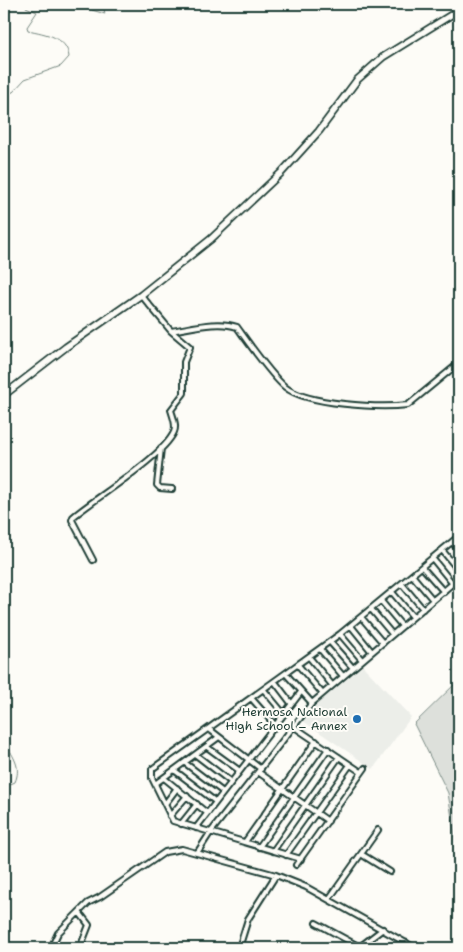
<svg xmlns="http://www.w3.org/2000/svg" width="463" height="952" font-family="'Shantell Sans',sans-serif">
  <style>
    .built { fill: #eceee9 }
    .green { fill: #dde0db; stroke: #7e8e88 }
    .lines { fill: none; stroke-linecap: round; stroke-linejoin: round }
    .stream { stroke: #75877f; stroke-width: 1 }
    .street-casing { stroke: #1f3d34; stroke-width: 8 }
    .secondary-casing { stroke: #1f3d34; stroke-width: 9 }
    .street { stroke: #fdfcf7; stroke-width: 4 }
    .secondary { stroke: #fdfcf7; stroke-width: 5.5 }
    .poi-dot { fill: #1f6fb2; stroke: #fdfcf7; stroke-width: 2 }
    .labels { text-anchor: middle; stroke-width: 4; stroke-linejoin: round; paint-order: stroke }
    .poi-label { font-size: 12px; fill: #1f3d34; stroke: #fdfcf7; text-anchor: end }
  </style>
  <rect width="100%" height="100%" fill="#fdfcf7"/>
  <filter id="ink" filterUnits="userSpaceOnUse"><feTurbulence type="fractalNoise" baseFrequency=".02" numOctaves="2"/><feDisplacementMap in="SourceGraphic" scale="10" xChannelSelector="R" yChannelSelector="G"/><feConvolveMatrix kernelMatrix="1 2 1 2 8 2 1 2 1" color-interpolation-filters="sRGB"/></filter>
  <g filter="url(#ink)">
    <path class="built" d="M363 666 411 717 373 769 303 721 317 704Z"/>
    <path class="green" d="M459 680V846L455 837 448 793 414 724Z"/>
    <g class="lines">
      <path class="stream" d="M84 4 92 10 105 14 103 4
        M4 94 13 92 25 79 61 66 69 57C67 37 46 34 28 30L27 27 37 12 26 7 25 4
        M4 787 15 782C21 768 15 760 8 747"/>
      <g class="street-casing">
        <path id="street" d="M141 295 171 331C191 328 218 320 237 327 250 345 270 374 285 387 307 405 380 408 408 405L459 363
          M161 448 157 485 160 488 172 489
          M452 542 459 550
          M442 550 459 571
          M432 558 453 584
          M93 560 72 520 73 517C95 498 163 457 174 432 177 425 173 417 171 410L184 393V362L190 347 171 331
          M422 567 444 592
          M412 575 433 600
          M402 584 423 609
          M392 592 413 617
          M381 601 402 626
          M371 609 392 634
          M361 617 383 643
          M351 626 372 652
          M340 634 362 660
          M330 642 353 668
          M320 649 343 676
          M309 657 332 685
          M298 665 322 693
          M286 674 312 703
          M275 682 291 703
          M264 690 284 714
          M252 699 275 725
          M293 726 361 772
          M209 729 261 769
          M207 747 240 771
          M196 755 231 782
          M185 763 223 792
          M174 770 216 802
          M258 772 328 821
          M164 778 207 813
          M155 784 219 737
          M165 804 177 788
          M170 816 187 796
          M181 824 197 804
          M196 828 301 692
          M245 842 316 741
          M259 847 328 749
          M273 851 339 757
          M197 853 210 833 312 703 459 578
          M361 854 390 872
          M286 855 350 765
          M301 859 173 821 152 778V769L340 634 459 536
          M296 865 365 768
          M329 899 378 830
          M79 912 89 925 80 948
          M316 923 360 947
          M51 948 58 933 88 903 100 897 165 852 182 849 276 875 306 887 415 948
          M239 948 248 919 276 875
          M358 948 383 929
          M401 948 407 943"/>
      </g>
      <g class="secondary-casing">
        <path id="secondary" d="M4 395 66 347 141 295 211 239 282 172 319 131 357 80 383 57 459 10"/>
      </g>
      <use href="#street" class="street"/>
      <use href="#secondary" class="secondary"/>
    </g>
  </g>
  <circle class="poi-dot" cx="357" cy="719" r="5"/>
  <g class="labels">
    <g class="poi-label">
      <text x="347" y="716">Hermosa National<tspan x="347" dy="14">High School – Annex</tspan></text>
    </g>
  </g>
  <rect width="463" height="952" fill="none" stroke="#fdfcf7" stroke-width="20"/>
  <rect x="10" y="10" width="443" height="932" fill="none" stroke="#1f3d34" stroke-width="2" filter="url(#ink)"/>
</svg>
